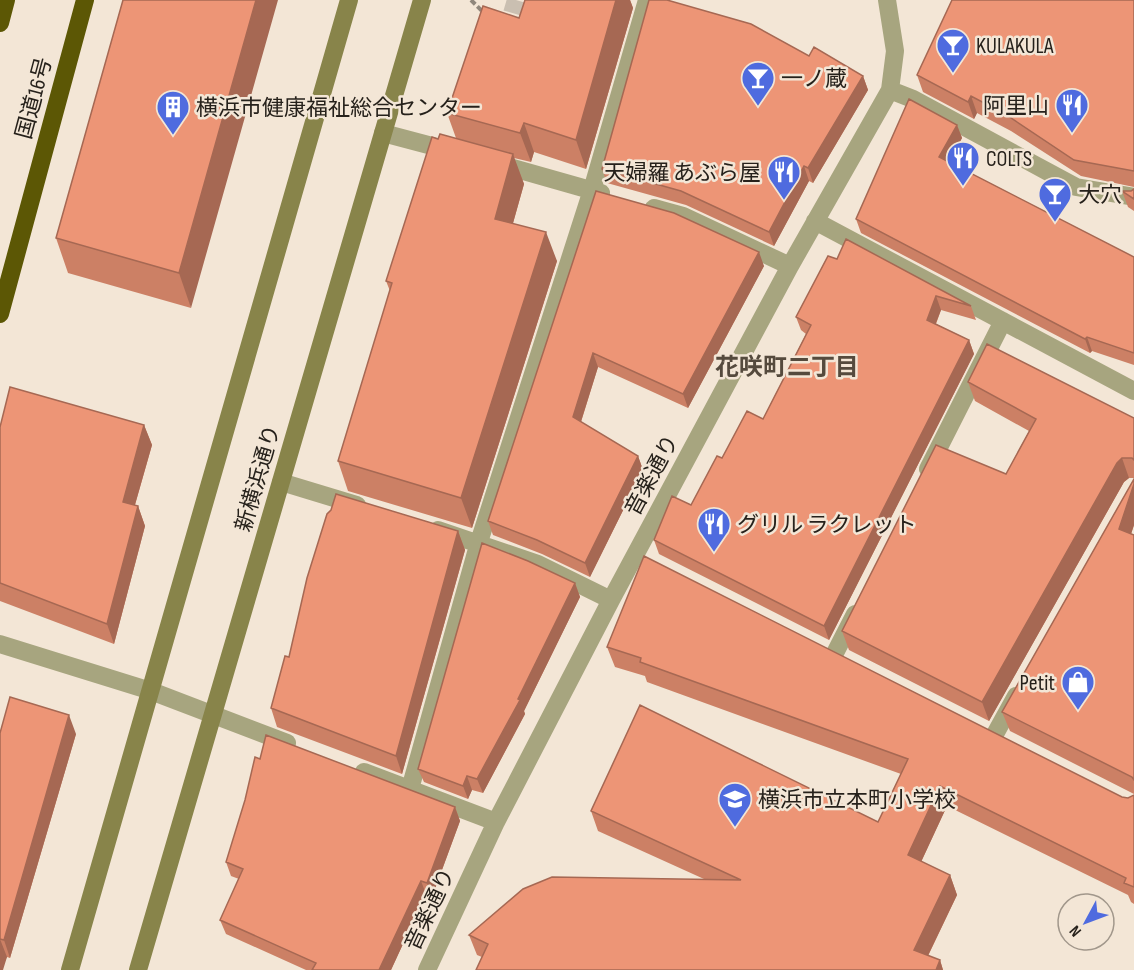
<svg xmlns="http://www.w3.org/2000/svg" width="1134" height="970" font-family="'Sofia Sans Condensed','Noto Sans JP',sans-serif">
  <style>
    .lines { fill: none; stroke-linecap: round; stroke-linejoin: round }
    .street-tunnel { stroke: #cabfb1; stroke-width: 18; stroke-dasharray: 18 9; stroke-linecap: butt }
    .path { stroke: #90877c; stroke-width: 4; stroke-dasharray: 6 3; stroke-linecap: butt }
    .street { stroke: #a7a57f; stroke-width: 18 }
    .secondary { stroke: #88844a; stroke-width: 18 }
    .highway { stroke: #5c5705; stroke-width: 18 }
    .wall { fill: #cc8065 }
    .shaded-wall { fill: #a66853 }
    .building { fill: #ed9576; stroke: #a66853; stroke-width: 1.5 }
    .labels { text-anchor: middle; stroke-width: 5; stroke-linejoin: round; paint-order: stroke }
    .poi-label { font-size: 22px; fill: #26211b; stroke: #f3e6d6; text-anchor: start }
    .street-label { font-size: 22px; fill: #26211b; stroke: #f3e6d6 }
    .neighbourhood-label { font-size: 24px; font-weight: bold; fill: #554a3d; stroke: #f3e6d6 }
  </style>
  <rect width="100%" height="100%" fill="#f3e6d6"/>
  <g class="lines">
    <path class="street-tunnel" d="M496 24 508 27 516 0"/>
    <path class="path" d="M471 0 483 12"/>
    <path class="street" d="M890 90 913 99 1076 187 1134 197
      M383 133 451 151
      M495 163 601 193
      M654 208 683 216 790 266
      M815 221 1134 391
      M928 469 1003 321
      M281 482 357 505
      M438 530 538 564 611 600
      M0 644 151 691 287 743
      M834 655 855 614
      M994 736 1016 696
      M364 772 496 822
      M410 789 479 542 592 190 647 0
      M427 970 496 822 611 600 790 266 890 90 895 51 887 0"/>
    <path class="secondary" d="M70 970 349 0
      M138 970 422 0"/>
    <path class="highway" d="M0 23 6 0
      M0 314 85 0"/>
  </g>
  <path class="wall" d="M123 0 191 308 68 273 56 238Z
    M616 0H630L633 8 586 169 534 152 531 162 514 158 524 184 513 223 557 261 472 528 348 491 338 461 390 291 386 281 438 139 456 138 447 113 519 18Z
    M1134 0V187L1081 176 1011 131 977 113 974 119 923 92 917 75Z
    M809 56 863 76 868 90 813 183 809 181 774 246 686 205 607 183 602 169Z
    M957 125 962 138 949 162 1134 257V365L1092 351 1090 353 861 233 856 219Z
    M1134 189V211L1128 207 1122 191H1131Z
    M596 191 764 266 688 408 598 367 581 422 638 456 643 470 590 577 542 554 493 535 488 521Z
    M828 256 971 306 976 320 941 310 936 324 969 340 974 354 829 640 659 554 654 540 691 505 722 458 763 419 806 334 801 330 796 317Z
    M968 382 1134 418V478H1129L1124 482 989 721 849 650 842 631 1006 474 1029 431 975 401Z
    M144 425 152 445 135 505 138 506 145 526 114 644 0 601V427Z
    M1134 479V525L1131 534 1134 535V794L1010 731 1002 712Z
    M458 531 465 550 402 774 277 727 271 708 289 657Z
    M575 583 580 597 524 711 525 714 483 793 472 790 468 799 424 782 418 769Z
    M607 647 1122 797 1128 798 1134 795V904L1131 902 1128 895 947 806 921 862 950 875 957 895 928 956 940 960 943 970H476L482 957 477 955 469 935 704 879 598 831 591 811 878 822 901 774 647 682 645 676 615 667Z
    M0 733 76 734 10 958 7 957 0 970Z
    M455 807 460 821 432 897 426 894 391 970H306L226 934 220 920 239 879 231 876 226 862Z"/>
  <path class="shaded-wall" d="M256 0H278L191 308 179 273Z
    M616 0H630L633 8 586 169 576 140Z
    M863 76 868 90 813 183 808 168Z
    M971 96 977 113 974 119 968 102Z
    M524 123 534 152 531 162 520 133Z
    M957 125 962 138 944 171 939 157Z
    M513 154 524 184 506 248 495 219Z
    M804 166 809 181 774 246 769 232Z
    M546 232 557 261 472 528 461 498Z
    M759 252 764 266 688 408 683 394Z
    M936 296 941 310 932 333 927 320Z
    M1087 337 1092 351 1090 353 1085 339Z
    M969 340 974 354 829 640 824 626Z
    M593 353 598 367 578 431 573 417Z
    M144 425 152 445 130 522 123 502Z
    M638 456 643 470 590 577 585 563Z
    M1122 458 1129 478 1124 482 989 721 982 702 1117 463Z
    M1134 484V525L1126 549 1119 529Z
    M138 506 145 526 114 644 107 624Z
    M458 531 465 550 402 774 396 756Z
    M575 583 580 597 524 711 525 714 483 793 477 779Z
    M69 715 76 734 10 958 4 940Z
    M467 776 472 790 468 799 463 786Z
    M940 786 947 806 915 875 908 855Z
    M455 807 460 821 432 897 427 883Z
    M950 875 957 895 921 970 914 950Z
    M421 881 426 894 391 970H379Z
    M0 939 7 957 3 970H0Z
    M940 960 943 970H936Z"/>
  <path class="building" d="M123 0H256L179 273 56 238Z
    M525 0H616L576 140 524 123 520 133 447 113 483 6 519 18Z
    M649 0H667L751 24 809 56 814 47 863 76 808 168 804 166 769 232 681 191 602 169Z
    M952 0H1134V171L1074 160 1005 114 971 96 968 102 917 75Z
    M909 99 957 125 939 157 1134 257V353L1087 337 1085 339 856 219Z
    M440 134 513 154 495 219 546 232 461 498 338 461 392 283 386 281 432 137 438 139Z
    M1134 189V199L1122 191H1131Z
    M596 191 674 213 759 252 683 394 593 353 573 417 638 456 585 563 537 540 488 521Z
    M846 239 971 306 936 296 927 320 969 340 824 626 654 540 672 496 691 505 717 456 722 458 747 411 763 419 811 325 796 317 828 256 837 259Z
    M987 344 1134 418V460L1132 458H1122L1117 463 982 702 842 631 936 445 1006 474 1036 419 968 382Z
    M10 387 144 425 123 502 138 506 107 624 0 583V427Z
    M1134 479V484L1119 529 1134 535V780L1132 777 1002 712Z
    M336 494 458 531 396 756 271 708 285 656 289 657 307 578 327 514 331 510Z
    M482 543 528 561 575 583 518 699 520 700 477 779 467 776 463 786 418 769Z
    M644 556 1122 797 1128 798 1134 795V887L1124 883 1126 878 940 786 908 855 950 875 914 950 940 960 936 970H476L488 944 469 935 523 889 552 877 741 880 591 811 640 705 878 822 908 759 640 662 641 658 607 647Z
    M10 697 69 715 4 940 0 939V940V733Z
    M266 735 455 807 427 883 421 881 379 970H312L316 963 220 920 243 869 226 862 245 800 255 757 260 759Z"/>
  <defs>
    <g id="bar-pin" transform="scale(1.725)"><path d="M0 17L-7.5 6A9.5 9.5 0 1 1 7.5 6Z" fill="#4f6bdf" stroke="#f3e6d6"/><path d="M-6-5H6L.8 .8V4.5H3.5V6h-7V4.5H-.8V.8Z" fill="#fff"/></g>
    <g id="restaurant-pin" transform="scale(1.725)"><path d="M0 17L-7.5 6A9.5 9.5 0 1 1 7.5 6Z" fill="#4f6bdf" stroke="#f3e6d6"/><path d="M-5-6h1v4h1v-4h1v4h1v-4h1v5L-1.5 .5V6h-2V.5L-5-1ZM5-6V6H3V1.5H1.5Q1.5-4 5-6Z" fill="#fff"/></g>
    <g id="building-pin" transform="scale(1.725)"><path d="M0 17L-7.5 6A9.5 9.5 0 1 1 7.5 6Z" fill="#4f6bdf" stroke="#f3e6d6"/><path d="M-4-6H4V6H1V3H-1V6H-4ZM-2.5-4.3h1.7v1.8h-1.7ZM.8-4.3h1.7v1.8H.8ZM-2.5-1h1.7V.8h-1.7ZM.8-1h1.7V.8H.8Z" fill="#fff"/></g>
    <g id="shop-pin" transform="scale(1.725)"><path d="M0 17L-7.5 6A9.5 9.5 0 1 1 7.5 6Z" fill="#4f6bdf" stroke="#f3e6d6"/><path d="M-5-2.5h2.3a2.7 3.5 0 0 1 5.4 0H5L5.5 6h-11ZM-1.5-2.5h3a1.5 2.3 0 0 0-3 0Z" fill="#fff"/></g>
    <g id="school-pin" transform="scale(1.725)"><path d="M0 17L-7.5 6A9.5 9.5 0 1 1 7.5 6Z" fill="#4f6bdf" stroke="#f3e6d6"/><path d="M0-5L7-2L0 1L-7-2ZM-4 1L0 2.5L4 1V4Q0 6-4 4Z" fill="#fff"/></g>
  </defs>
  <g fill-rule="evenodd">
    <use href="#bar-pin" x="953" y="45"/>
    <use href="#bar-pin" x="758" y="78"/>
    <use href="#restaurant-pin" x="1072" y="105"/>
    <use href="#building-pin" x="173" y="107"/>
    <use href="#restaurant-pin" x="963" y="158"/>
    <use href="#restaurant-pin" x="784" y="172"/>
    <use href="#bar-pin" x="1055" y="194"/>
    <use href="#restaurant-pin" x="714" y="524"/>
    <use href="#shop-pin" x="1078" y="682"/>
    <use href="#school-pin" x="735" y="799"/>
  </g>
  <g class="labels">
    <g class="poi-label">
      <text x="976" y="53">KULAKULA</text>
      <text x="781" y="86">一ノ蔵</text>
      <text x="1049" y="113" text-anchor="end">阿里山</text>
      <text x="196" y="115">横浜市健康福祉総合センター</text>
      <text x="986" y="166">COLTS</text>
      <text x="761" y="180" text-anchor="end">天婦羅 あぶら屋</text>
      <text x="1078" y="202">大穴</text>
      <text x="737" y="532">グリル ラクレット</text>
      <text x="1055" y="690" text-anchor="end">Petit</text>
      <text x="758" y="807">横浜市立本町小学校</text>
    </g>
    <g class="street-label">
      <text transform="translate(33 98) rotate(-75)" y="8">国道16号</text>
      <text transform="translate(651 475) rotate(-62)" y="8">音楽通り</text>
      <text transform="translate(257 478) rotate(-74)" y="8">新横浜通り</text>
      <text transform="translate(429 909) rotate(-65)" y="8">音楽通り</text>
    </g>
    <g class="neighbourhood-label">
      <text x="787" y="375">花咲町二丁目</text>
    </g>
  </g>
  <g transform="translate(1086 922) rotate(229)"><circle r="28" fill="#f3e6d6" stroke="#a1978b" stroke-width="1.5"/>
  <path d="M0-4.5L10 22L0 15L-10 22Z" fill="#4f6bdf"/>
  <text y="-9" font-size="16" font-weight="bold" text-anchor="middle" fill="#26211b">N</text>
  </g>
</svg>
